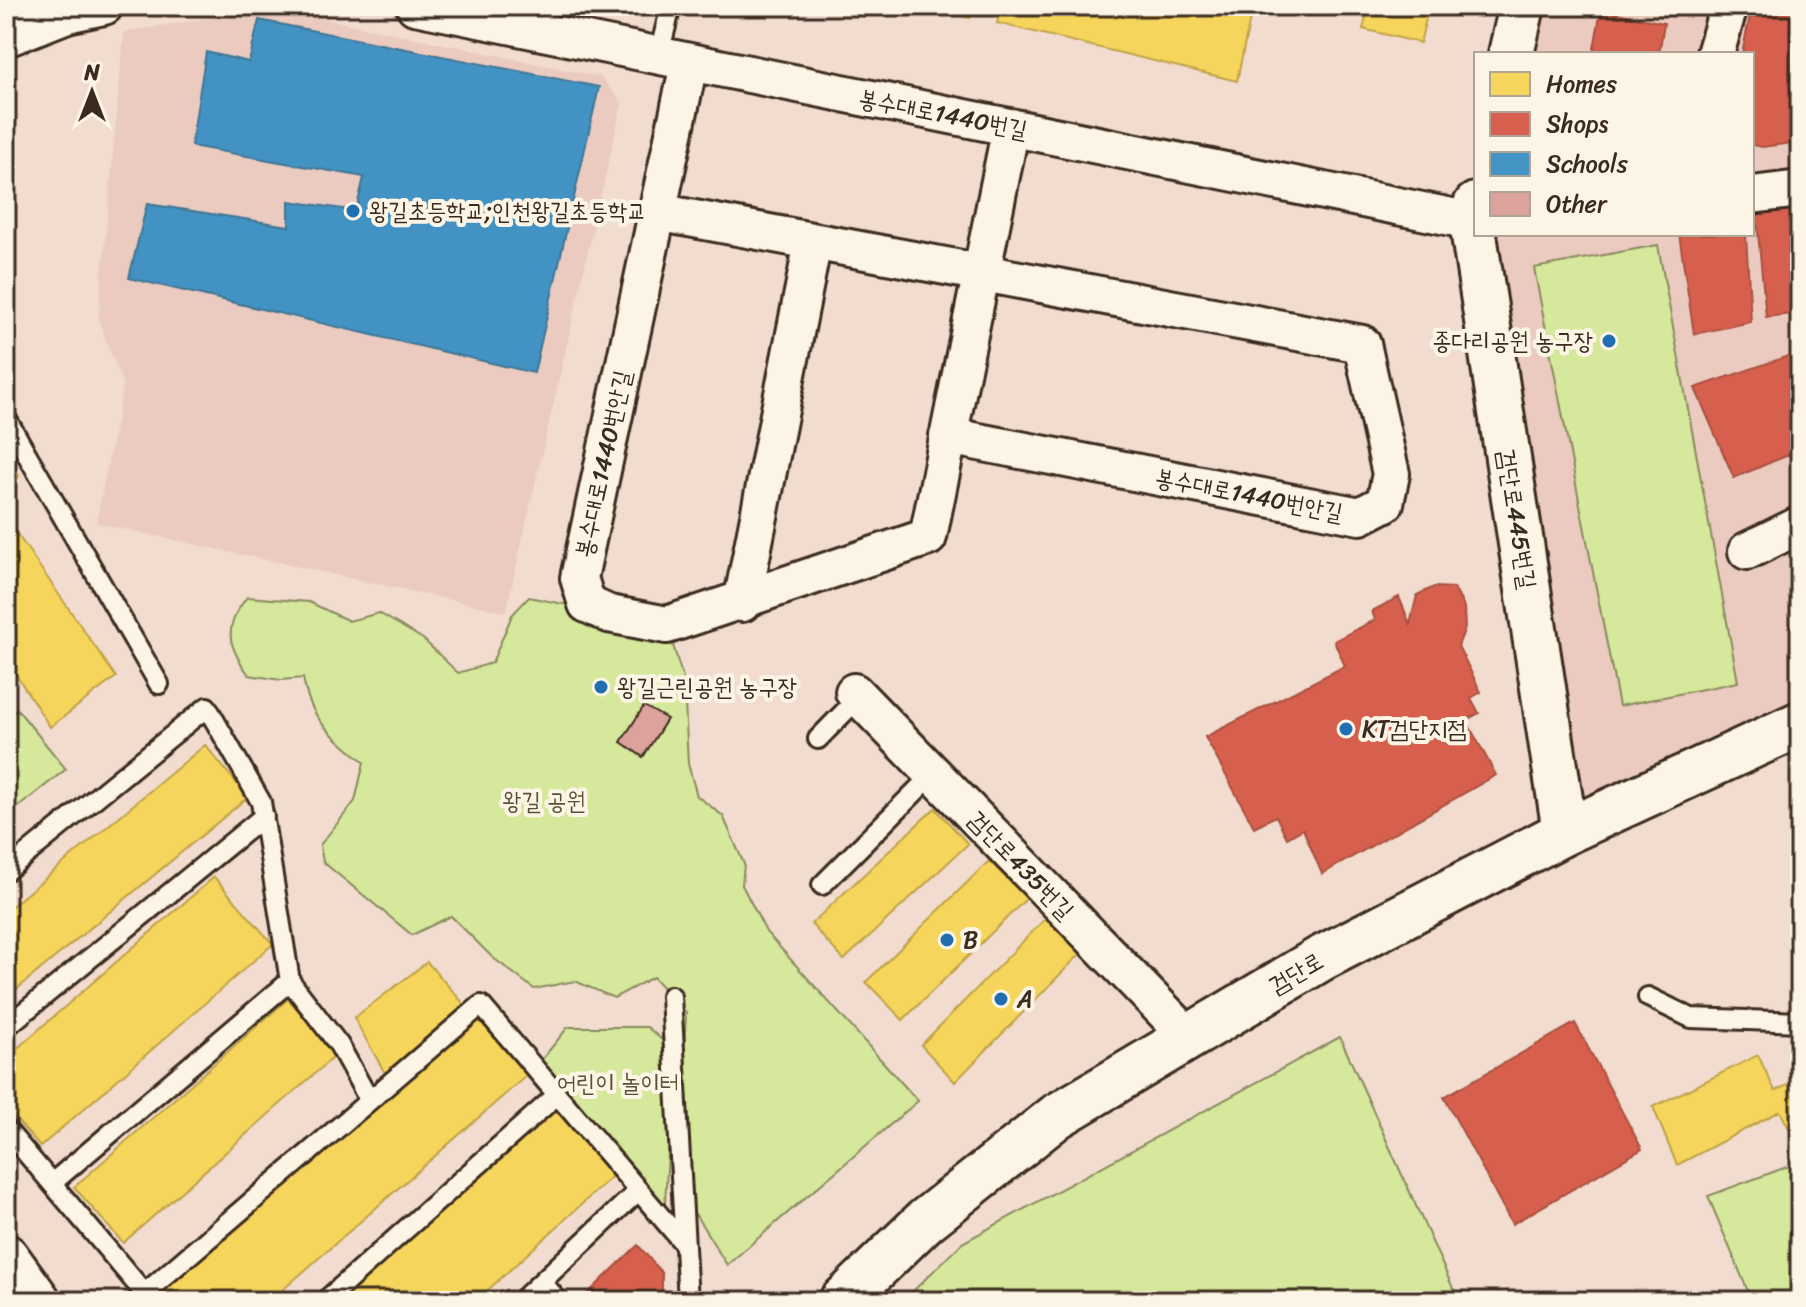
<svg xmlns="http://www.w3.org/2000/svg" width="1806" height="1307" font-family="Sriracha,'Poor Story',sans-serif">
  <style>
    .built { fill: #ebcbc0 }
    .green { fill: #d6e89c; stroke: #88895d; stroke-width: 2 }
    .homes { fill: #f6d55c; stroke: #bea249; stroke-width: 2 }
    .shops { fill: #d6604d; stroke: #a8503f; stroke-width: 2 }
    .schools { fill: #4393c3; stroke: #417492; stroke-width: 2 }
    .building { fill: #dca29c; stroke: #3b2a1e; stroke-width: 2 }
    .lines { fill: none; stroke-linecap: round; stroke-linejoin: round }
    .service-casing { stroke: #3b2a1e; stroke-width: 24 }
    .minor-casing { stroke: #3b2a1e; stroke-width: 42 }
    .tertiary-casing { stroke: #3b2a1e; stroke-width: 50 }
    .secondary-casing { stroke: #3b2a1e; stroke-width: 50 }
    .service { stroke: #fcf5e5; stroke-width: 18 }
    .minor { stroke: #fcf5e5; stroke-width: 36 }
    .tertiary { stroke: #fcf5e5; stroke-width: 44 }
    .secondary { stroke: #fcf5e5; stroke-width: 44 }
    .poi-dot { fill: #1f6fb2; stroke: #fcf5e5; stroke-width: 3 }
    .labels { text-anchor: middle; stroke-width: 8; stroke-linejoin: round; paint-order: stroke }
    .street-label { font-size: 24px; fill: #3b2a1e; stroke: #fcf5e5 }
    .poi-label { font-size: 24px; fill: #3b2a1e; stroke: #fcf5e5; text-anchor: start }
    .park-label { font-size: 24px; fill: #5a5037; stroke: #fcf5e5 }
  </style>
  <rect width="100%" height="100%" fill="#f2dccf"/>
  <filter id="ink" filterUnits="userSpaceOnUse"><feTurbulence type="fractalNoise" baseFrequency=".0125" numOctaves="2"/><feDisplacementMap in="SourceGraphic" scale="16" xChannelSelector="R" yChannelSelector="G"/><feConvolveMatrix kernelMatrix="1 2 1 2 8 2 1 2 1" color-interpolation-filters="sRGB"/></filter>
  <g filter="url(#ink)">
    <path class="built" d="M1522 6H1800V722L1565 832 1476 234H1752V54H1511Z
      M246 12H293L601 77 622 103 506 612 96 523 123 385 98 319 124 32Z"/>
    <path class="green" d="M1658 245 1738 682 1619 706 1534 268Z
      M247 597 309 602 349 621 379 613 423 639 458 673 492 663 512 615 529 597 667 625 684 682 688 764 697 796 723 816 744 864 742 885 766 932 918 1101 727 1265 690 1206 684 1052 686 1013 653 977 614 998 575 981 534 989 492 957 451 916 412 935 323 862 320 845 355 801 364 762C332 735 310 721 303 678L281 680 249 675C227 645 223 628 247 597Z
      M17 709 66 769 6 817V718Z
      M568 1027H647L674 1050 664 1220 535 1068Z
      M1340 1037 1452 1286 1463 1301H903L962 1243Z
      M1800 1162V1301H1752L1708 1196Z"/>
    <path class="homes" d="M921 6H972L970 18Z
      M1001 6H1203L1250 18 1237 81 997 23Z
      M1369 6H1429L1420 43 1363 29Z
      M6 454 19 476 6 496Z
      M6 518 116 677 50 727 6 659Z
      M205 745 248 797 6 998V911Z
      M935 808 968 844 844 960 811 924Z
      M989 861 1027 898 903 1020 866 982Z
      M214 877 273 944 40 1147 6 1108V1058Z
      M1046 918 1081 953 955 1082 921 1045Z
      M427 962 472 1013 390 1082 354 1018Z
      M288 999 337 1054 123 1243 74 1187Z
      M481 1005 535 1068 270 1301H156L155 1285Z
      M1758 1055 1775 1091 1800 1079V1140L1796 1142 1780 1111 1677 1165 1653 1107Z
      M557 1095 619 1170 476 1301H325Z"/>
    <path class="shops" d="M1752 6H1799L1794 51 1800 49V142L1762 147 1752 145V54H1742Z
      M1601 10 1664 23 1659 54H1593Z
      M1800 209V313L1766 317 1756 212Z
      M1679 234H1746L1751 322 1694 334Z
      M1800 352V450L1734 478 1695 388Z
      M1434 587 1454 588 1464 607 1465 628 1458 646 1481 692 1471 698 1479 713 1466 720 1496 775 1322 874 1303 829 1287 838 1276 816 1254 827 1205 737 1345 666 1334 641 1375 620 1372 611 1399 597 1410 624 1417 595Z
      M1575 1023 1642 1149 1512 1224 1444 1097Z
      M638 1245 662 1273V1301H587L584 1297Z"/>
    <path class="schools" d="M259 20 599 87 534 373 129 278 147 204 289 226V201L356 211 364 177 191 146 206 52 249 62Z"/>
    <path class="building" d="M644 706 667 719 643 757 621 742Z"/>
    <g class="lines">
      <g class="service-casing">
        <path id="service" d="M658 58 671 6
          M6 418 159 684
          M818 739 859 697
          M6 871 207 707 261 802 290 981 339 1045 369 1100
          M822 885 933 774
          M671 996 688 1301
          M1648 997 1691 1018 1800 1022
          M6 1027 264 816
          M6 1129 151 1301
          M52 1183 290 981
          M542 1282 558 1301
          M145 1293 481 1005 685 1245
          M325 1301 557 1095
          M521 1301 638 1191"/>
      </g>
      <g class="minor-casing">
        <path id="minor" d="M415 6 1476 222
          M6 38 67 14 104 6
          M1715 54 1729 6
          M689 64 579 578 587 604 609 614 667 625 928 537 1011 127
          M1752 195 1800 189
          M657 212 1362 344 1391 474 1385 503 1360 516 948 436
          M1747 551 1800 525
          M742 603 813 242
          M854 692 1189 1037"/>
      </g>
      <g class="tertiary-casing">
        <path id="tertiary" d="M1511 54 1522 6
          M1476 205 1472 222 1565 832"/>
      </g>
      <g class="secondary-casing">
        <path id="secondary" d="M6 1257 38 1301
          M842 1301 925 1221 1057 1116 1320 959 1565 832 1800 724"/>
      </g>
      <use href="#service" class="service"/>
      <use href="#minor" class="minor"/>
      <use href="#tertiary" class="tertiary"/>
      <use href="#secondary" class="secondary"/>
    </g>
  </g>
  <g class="poi-dot">
    <circle cx="353" cy="211" r="8"/>
    <circle cx="1609" cy="341" r="8"/>
    <circle cx="601" cy="687" r="8"/>
    <circle cx="1346" cy="729" r="8"/>
    <circle cx="947" cy="940" r="8"/>
    <circle cx="1001" cy="999" r="8"/>
  </g>
  <g class="labels">
    <g class="street-label">
      <text transform="translate(943 114) rotate(11)" y="8">봉수대로1440번길</text>
      <text transform="translate(603 464) rotate(-78)" y="8">봉수대로1440번안길</text>
      <text transform="translate(1249 495) rotate(11)" y="8">봉수대로1440번안길</text>
      <text transform="translate(1517 519) rotate(81)" y="8">검단로445번길</text>
      <text transform="translate(1021 865) rotate(46)" y="8">검단로435번길</text>
      <text transform="translate(1296 973) rotate(-30)" y="8">검단로</text>
    </g>
    <g class="poi-label">
      <text x="369" y="219">왕길초등학교;인천왕길초등학교</text>
      <text x="1593" y="349" text-anchor="end">종다리공원 농구장</text>
      <text x="617" y="695">왕길근린공원 농구장</text>
      <text x="1362" y="737">KT검단지점</text>
      <text x="963" y="948">B</text>
      <text x="1017" y="1007">A</text>
    </g>
    <g class="park-label">
      <text x="544" y="809">왕길 공원</text>
      <text x="618" y="1091">어린이 놀이터</text>
    </g>
  </g>
  <rect width="1806" height="1307" fill="none" stroke="#fcf5e5" stroke-width="32"/>
  <rect x="16" y="16" width="1774" height="1275" fill="none" stroke="#3b2a1e" stroke-width="3" filter="url(#ink)"/>
  <rect x="1474" y="52" width="280" height="184" fill="#fcf5e5" stroke="#afa495" stroke-width="2"/>
  <rect x="1490" y="72" width="40" height="24" fill="#f6d55c" stroke="#afa495" stroke-width="2"/>
  <text x="1546" y="92" font-size="24" fill="#3b2a1e">Homes</text>
  <rect x="1490" y="112" width="40" height="24" fill="#d6604d" stroke="#afa495" stroke-width="2"/>
  <text x="1546" y="132" font-size="24" fill="#3b2a1e">Shops</text>
  <rect x="1490" y="152" width="40" height="24" fill="#4393c3" stroke="#afa495" stroke-width="2"/>
  <text x="1546" y="172" font-size="24" fill="#3b2a1e">Schools</text>
  <rect x="1490" y="192" width="40" height="24" fill="#dca29c" stroke="#afa495" stroke-width="2"/>
  <text x="1546" y="212" font-size="24" fill="#3b2a1e">Other</text>
  <g transform="translate(92 92)" stroke="#fcf5e5" stroke-width="6" paint-order="stroke">
  <path d="M0-6L14 30L0 20L-14 30Z" fill="#3b2a1e"/>
  <text y="-12" font-size="22" font-weight="bold" text-anchor="middle" fill="#3b2a1e">N</text>
  </g>
</svg>
